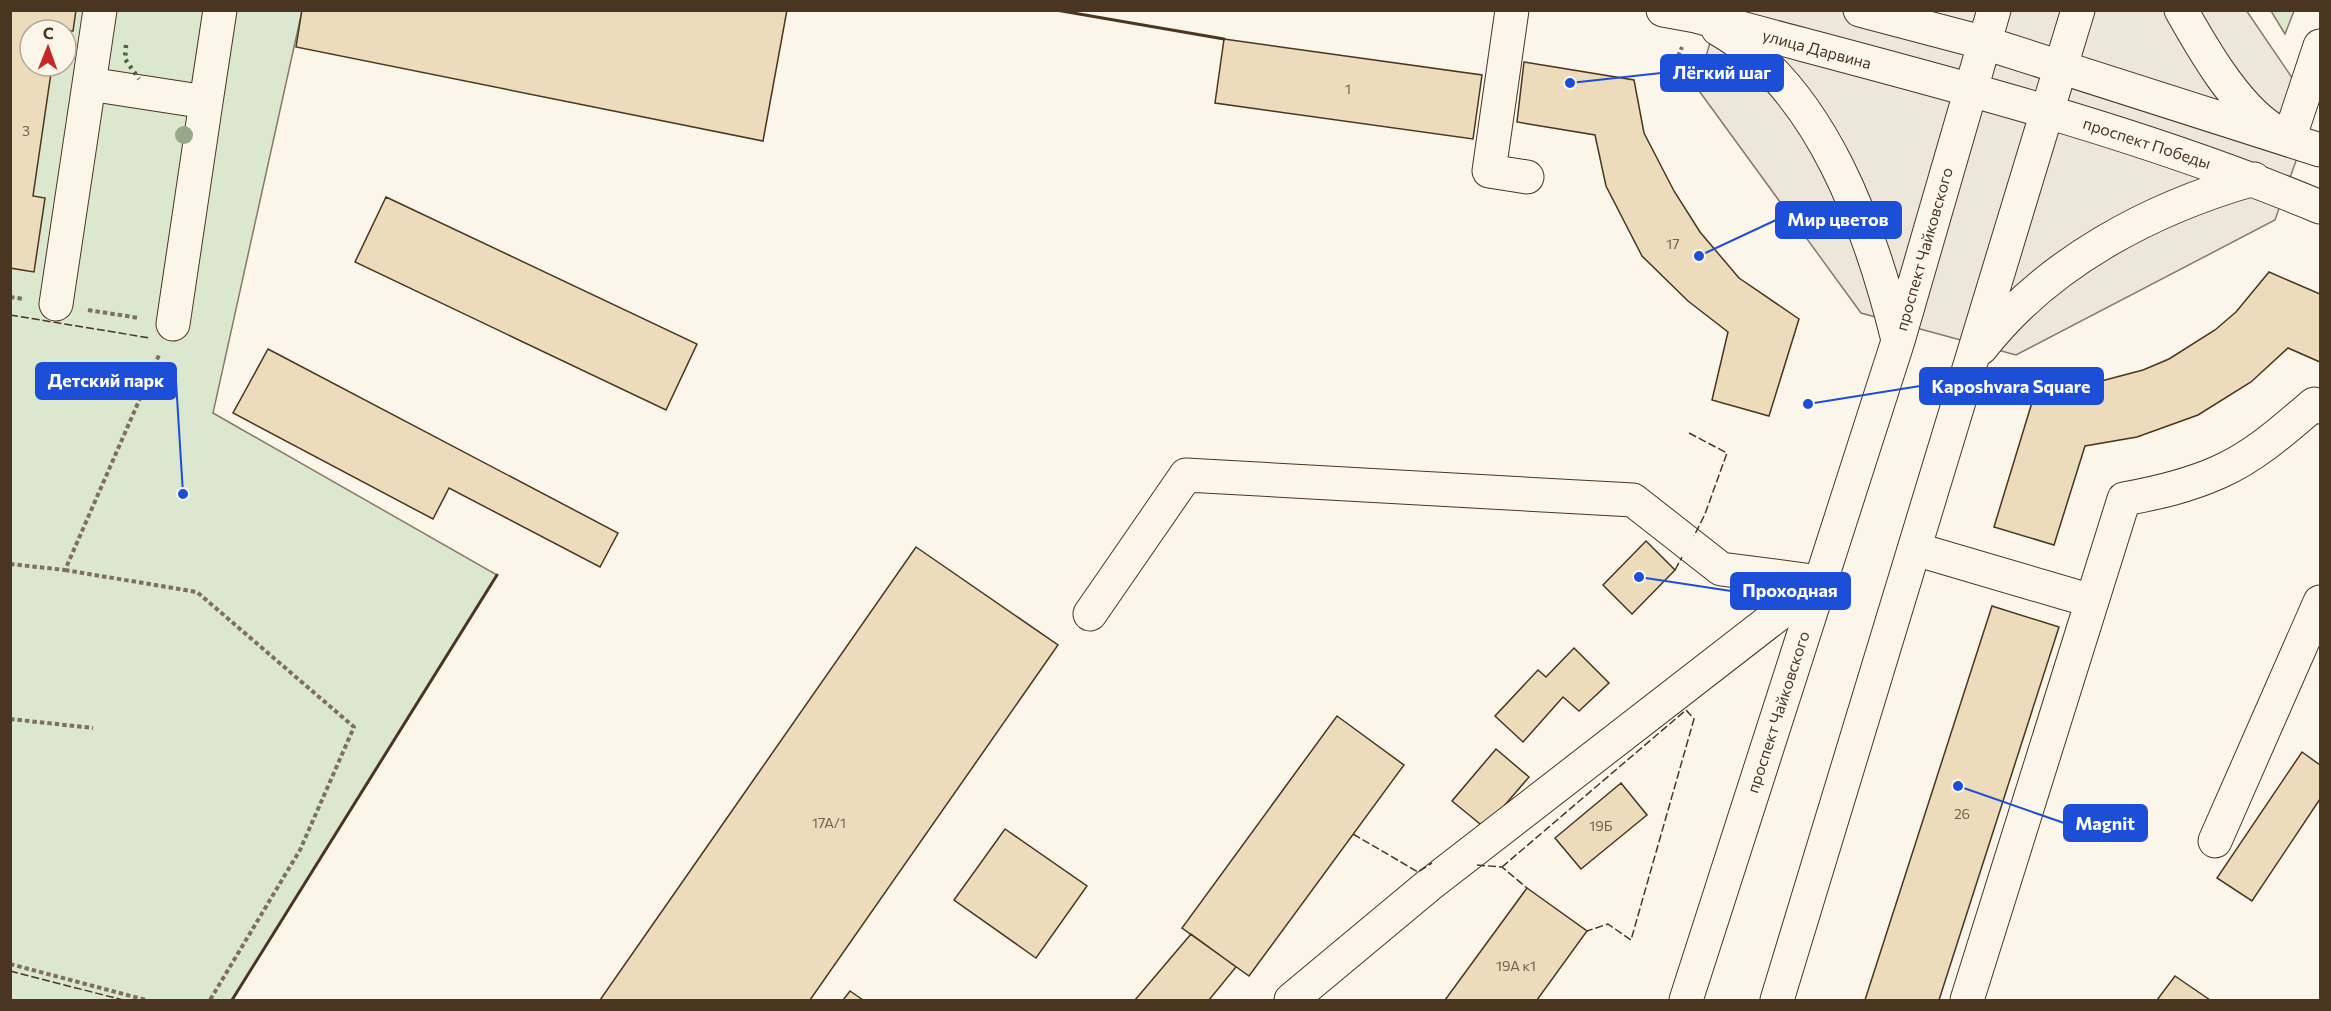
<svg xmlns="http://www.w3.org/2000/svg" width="2331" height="1011" font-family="Commissioner,sans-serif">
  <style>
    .green { fill: #dce7d0; stroke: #887966; stroke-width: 1.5; fill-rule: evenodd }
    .parking { fill: #ede7d9; stroke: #887966; stroke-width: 1.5 }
    .building { fill: #ecdcbc; stroke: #4a3520; stroke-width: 1.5 }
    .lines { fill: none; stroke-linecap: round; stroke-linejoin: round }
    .minor-casing { stroke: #4a3520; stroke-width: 35 }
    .major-casing { stroke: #4a3520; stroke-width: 35 }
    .path { stroke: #7f6f5c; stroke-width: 4; stroke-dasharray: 4.5 3; stroke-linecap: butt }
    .minor { stroke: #fbf6e9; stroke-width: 33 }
    .major { stroke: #fbf6e9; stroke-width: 33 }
    .hedge { stroke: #436837; stroke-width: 4.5; stroke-dasharray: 3 4.5; stroke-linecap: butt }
    .fence { stroke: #4a3520; stroke-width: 1.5; stroke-dasharray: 8 3; stroke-linecap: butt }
    .wall { stroke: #4a3520; stroke-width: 3 }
    .tree { fill: #96a887 }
    .labels { text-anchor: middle; stroke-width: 4.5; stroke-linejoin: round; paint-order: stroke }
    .number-label { font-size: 14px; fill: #725f47 }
    .street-label { font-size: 16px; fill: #4a3520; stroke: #fbf6e9 }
    .leader { fill: none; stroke: #1d4ed8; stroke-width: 2 }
    .callout-dot { fill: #1d4ed8; stroke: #fbf6e9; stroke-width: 2 }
    .callout { fill: #1d4ed8; stroke: #1d4ed8; stroke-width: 2 }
    .callout-label { font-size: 18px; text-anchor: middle; font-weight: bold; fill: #fff }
  </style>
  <rect width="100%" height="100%" fill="#fbf6e9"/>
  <path class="green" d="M10 11H302L213 413 497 575 232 1000H11ZM30 30H66V66H30Z
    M2271 11H2294L2285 34Z"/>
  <path class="parking" d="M2246 10 2314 110 2275 220 2016 355 1861 313 1697 88 1719 11Z"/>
  <path class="building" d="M10 10H76L73 31 30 30V66H52L33 196 45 198 34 272 10 268Z
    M302 10H787L763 141 296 47Z
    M1224 39 1482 75 1473 139 1215 103Z
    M1524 62 1634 80 1644 133 1674 191 1700 232 1739 278 1799 319 1769 416 1712 400 1728 332 1688 301 1642 256 1606 186 1595 135 1517 122Z
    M386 197 697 344 666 410 355 262Z
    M2269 272 2320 294V362L2288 348 2251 382 2198 415 2137 437 2085 446 2054 545 1994 527 2037 386 2090 384 2143 370 2169 359 2215 330 2236 312Z
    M268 349 618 533 600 567 449 488 433 519 233 413Z
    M1646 541 1675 570 1632 614 1603 585Z
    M916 547 1058 645 810 1000H600Z
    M1992 606 2059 627 1939 1000H1865Z
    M1574 648 1609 683 1579 711 1563 697 1523 742 1495 716 1538 670 1546 677Z
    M1337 716 1404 765 1249 976 1182 928Z
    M1496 749 1529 777 1485 828 1452 801Z
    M2302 752 2320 765V799L2252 901 2217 878Z
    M1621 783 1647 815 1581 869 1555 838Z
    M1005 829 1087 886 1036 958 954 900Z
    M1527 888 1587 931 1537 1000H1445Z
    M1191 934 1236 967 1209 1000H1135Z
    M2175 976 2210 1000H2157Z
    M850 991 863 1000H843Z"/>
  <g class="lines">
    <g class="minor-casing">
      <path id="minor" d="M1512 10 1489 171 1527 177
        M89 84 100 10
        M2289 139 2320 46
        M56 304 89 84 206 102 220 10
        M173 324 206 102
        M1915 549 2092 601
        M1090 614 1186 475 1633 500 1721 569 1820 582
        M2215 841 2320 602
        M1291 1000 1429 885 1820 582
        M1967 1000 2124 499C2157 493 2188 486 2219 472 2254 457 2285 429 2314 404L2320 407"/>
    </g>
    <g class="major-casing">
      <path id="major" d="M1663 10 1696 16C1906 73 2119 123 2320 207
        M1860 10 1985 43 2320 150
        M2181 10C2203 49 2235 105 2272 129
        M1718 29C1822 88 1871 231 1898 340
        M1981 348C2047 263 2151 208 2254 179
        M1686 1000 1898 341 1994 10
        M1777 1000 2078 10"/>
    </g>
    <path class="path" d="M1663 91 1682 47
      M10 297 24 299
      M88 310 139 318
      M10 564 65 570 159 355
      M65 570 197 592 354 727 300 850 210 1000
      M10 719 93 728
      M10 964 146 1000"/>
    <use href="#minor" class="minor"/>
    <use href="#major" class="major"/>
    <path class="hedge" d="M126 45 125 59 139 79"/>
    <path class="fence" d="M10 315 150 338
      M1689 433 1727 453 1705 514 1694 536
      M1675 570 1682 557
      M1353 834 1418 872 1432 863
      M1477 865 1502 867 1527 888
      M1502 867 1686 710 1694 719 1631 940 1608 924 1587 931
      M10 971 123 1000"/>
    <path class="wall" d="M1056 10 1224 39
      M232 1000 497 575"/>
  </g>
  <circle class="tree" cx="184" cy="135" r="9"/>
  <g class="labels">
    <g class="number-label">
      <text x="1348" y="94">1</text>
      <text x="26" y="136">3</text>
      <text x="1673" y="249">17</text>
      <text x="1962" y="819">26</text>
      <text x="829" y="828">17А/1</text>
      <text x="1601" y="831">19Б</text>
      <text x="1516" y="971">19А к1</text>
    </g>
    <g class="street-label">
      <text transform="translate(1817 49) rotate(15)" y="6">улица Дарвина</text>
      <text transform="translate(2147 143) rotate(18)" y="6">проспект Победы</text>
      <text transform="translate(1924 249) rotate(-74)" y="6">проспект Чайковского</text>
      <text transform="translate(1778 712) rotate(-72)" y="6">проспект Чайковского</text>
    </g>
  </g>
  <path class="leader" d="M1570 83L1661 73M1699 256L1776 220M183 494L176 381M1808 404L1920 386M1639 577L1731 591M1958 786L2064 823"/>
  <g class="callout-dot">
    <circle cx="1570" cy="83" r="6"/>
    <circle cx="1699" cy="256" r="6"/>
    <circle cx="183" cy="494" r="6"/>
    <circle cx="1808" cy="404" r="6"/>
    <circle cx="1639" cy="577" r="6"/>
    <circle cx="1958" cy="786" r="6"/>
  </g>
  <g class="callout">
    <rect x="1661" y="55" width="122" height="36" rx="6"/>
    <rect x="1776" y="202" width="125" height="36" rx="6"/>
    <rect x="36" y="363" width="140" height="36" rx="6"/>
    <rect x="1920" y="368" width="183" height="36" rx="6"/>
    <rect x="1731" y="573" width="119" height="36" rx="6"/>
    <rect x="2064" y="805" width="83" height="36" rx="6"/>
  </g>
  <g class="callout-label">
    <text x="1722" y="79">Лёгкий шаг</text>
    <text x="1838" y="226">Мир цветов</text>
    <text x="106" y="387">Детский парк</text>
    <text x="2011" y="393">Kaposhvara Square</text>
    <text x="1790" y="597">Проходная</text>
    <text x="2105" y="830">Magnit</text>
  </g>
  <rect width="2331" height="1011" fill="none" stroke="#4a3520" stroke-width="24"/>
  <g transform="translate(48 48) rotate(1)"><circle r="28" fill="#fbf6e9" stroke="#b4a999" stroke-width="1.5"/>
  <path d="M0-4.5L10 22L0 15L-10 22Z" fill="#c62828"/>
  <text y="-9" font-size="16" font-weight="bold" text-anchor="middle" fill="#4a3520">С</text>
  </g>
</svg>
